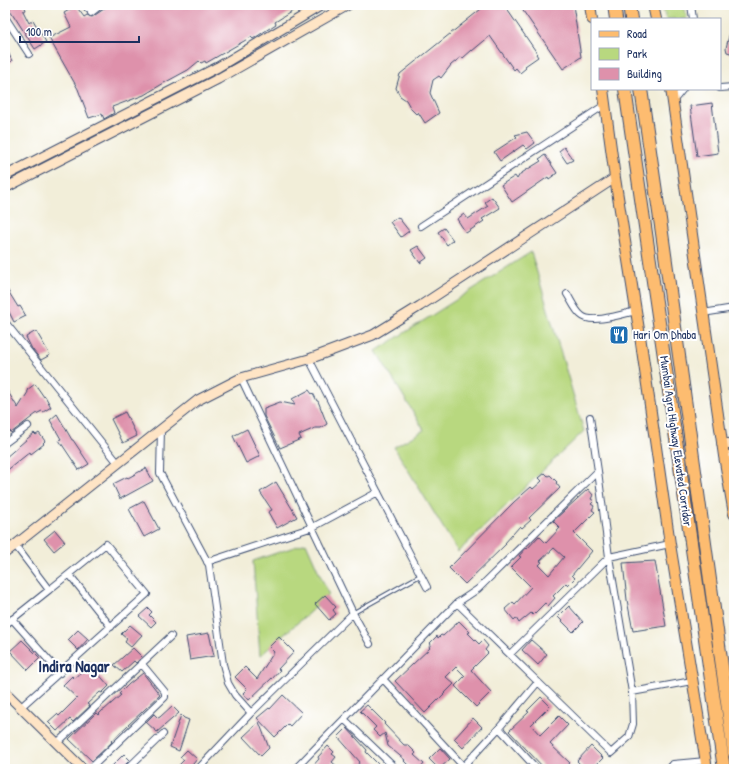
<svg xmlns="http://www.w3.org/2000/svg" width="739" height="774" font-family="'Patrick Hand',sans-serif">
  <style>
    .green { fill: #b8d87f; stroke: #6a846e }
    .building { fill: #de91ab; fill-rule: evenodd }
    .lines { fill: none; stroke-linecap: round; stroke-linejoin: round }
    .lane-casing { stroke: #3b4c70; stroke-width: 5 }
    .street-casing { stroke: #3b4c70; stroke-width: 8 }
    .secondary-casing { stroke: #3b4c70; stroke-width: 11 }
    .primary-casing { stroke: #3b4c70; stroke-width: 12 }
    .highway-casing { stroke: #3b4c70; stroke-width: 14 }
    .lane { stroke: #fff; stroke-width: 3 }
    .street { stroke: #fff; stroke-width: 6 }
    .secondary { stroke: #fee4c5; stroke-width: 9 }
    .primary { stroke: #fdbc6f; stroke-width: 10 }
    .highway { stroke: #fdbc6f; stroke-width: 12 }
    .labels { text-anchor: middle; stroke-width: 4; stroke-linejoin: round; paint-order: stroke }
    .poi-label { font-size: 12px; fill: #1b2f5e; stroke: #fff; text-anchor: start }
    .street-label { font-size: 12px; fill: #1b2f5e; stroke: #fff }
    .district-label { font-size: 16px; font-weight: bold; fill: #1b2f5e; stroke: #fff }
  </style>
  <rect width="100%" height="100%" fill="#fff"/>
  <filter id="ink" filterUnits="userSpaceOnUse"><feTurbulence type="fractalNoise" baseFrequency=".025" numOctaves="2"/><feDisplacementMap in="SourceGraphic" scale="8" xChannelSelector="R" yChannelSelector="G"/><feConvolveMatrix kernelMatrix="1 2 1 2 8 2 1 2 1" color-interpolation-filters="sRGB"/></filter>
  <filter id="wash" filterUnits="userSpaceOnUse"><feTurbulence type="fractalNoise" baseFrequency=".012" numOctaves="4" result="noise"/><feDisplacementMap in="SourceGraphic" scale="16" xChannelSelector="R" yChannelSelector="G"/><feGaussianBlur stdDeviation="0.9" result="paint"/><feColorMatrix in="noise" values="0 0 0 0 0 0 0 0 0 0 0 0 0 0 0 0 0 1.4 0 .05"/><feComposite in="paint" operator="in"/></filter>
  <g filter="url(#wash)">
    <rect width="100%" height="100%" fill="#f2eed9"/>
    <path class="green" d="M662 5H684L687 19H666Z
      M531 252 584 431 458 552 394 447 424 430 376 351Z
      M306 543 329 595 260 656 253 561Z"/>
    <g id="blocks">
      <path class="building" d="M7 5H24L26 10 23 11 29 23 33 20 46 42 35 49Z
        M105 5H302L275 22 276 24 253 39 251 37 206 63 205 61 201 63 199 61 188 70 164 83 144 95 112 107 114 113 104 119 102 114 89 118 78 89 49 38 71 27 64 13 76 6 84 17 87 15 92 17 104 9Z
        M486 5H504L537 53 536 54 538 57 525 66 526 68 520 73 516 68 514 70 490 36 472 51V50L463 58 461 57 451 65 441 78 439 76 433 80 430 93 439 113 425 123 418 112 416 114 411 109 406 100 400 96 396 88 400 74Z
        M519 5H573L581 57 563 69Z
        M731 28H734V54L727 52 726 48Z
        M5 45 12 61 5 65Z
        M712 103 718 153 697 156 690 106Z
        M527 132 535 143 527 149 523 145 500 161 494 152 517 137 515 135Z
        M564 147 573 160 567 163 559 151Z
        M545 155 557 173 549 179 548 177 512 202 501 185 515 176 517 179 520 174 541 161 539 159Z
        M492 197 500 208 482 219 484 221 466 233 457 219 464 214 468 219 488 206 485 202Z
        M398 217 409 231 401 237 390 222Z
        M444 228 453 240 447 245 438 232Z
        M418 246 427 258 420 263 411 250Z
        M5 286 18 307 20 306 26 316 14 322 5 304Z
        M36 331 50 355 41 360 32 349 26 337Z
        M35 384 44 397 45 396 51 407 43 412 42 411 36 414 11 433 10 431 5 434V387L18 408 28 392 27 390Z
        M309 390 312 394 313 393 317 401H318L327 424 321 428H315L299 435 301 439 280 448 264 416V408L280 402 295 405 292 399Z
        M125 412 137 436 123 443 111 419Z
        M57 414 72 440H73L89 464 79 470 59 440 61 439 50 420Z
        M247 429 260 456 246 463 233 436Z
        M34 433 36 435 39 433 45 441 43 443 44 444 31 454 30 452 5 472V458Z
        M146 468 153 481 120 499 113 484 127 477 128 478Z
        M545 473 548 476 550 475 557 482 556 483 560 488 529 518 531 520 522 528 520 526 505 543 506 544 465 584 449 568 514 502 531 487 533 489 542 481 539 478Z
        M276 482 297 517 277 528 268 512 272 510 260 492Z
        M588 489 593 495 591 499 594 501 591 504 594 506 592 510 595 512 574 533 592 551 572 575 575 578 568 585 566 583 553 596 555 598 548 606 545 603 533 615 531 613 519 623 516 618 514 620 505 609 513 602 515 604 531 587 511 567 521 557 519 556 526 548 527 549 539 536 546 543 560 528 553 521ZM554 548 564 557 549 575 539 565 542 562 540 561Z
        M144 501 159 529 144 537 129 509Z
        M55 530 65 542 54 551 44 539Z
        M655 561 666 626 633 631 627 600 623 563Z
        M325 595 336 607 333 610 336 614 329 620 315 604Z
        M569 606 583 622 573 632 558 617Z
        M148 608 152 612 149 615 156 622 151 627 139 616Z
        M459 621 470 632 468 633 479 644 483 640 488 646 485 650 488 653 471 670 491 692 476 707 455 686 465 676 456 667 446 677 454 684 425 713 395 681 430 648 429 647 431 644 430 643 437 636 438 638 441 635 443 636Z
        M130 625 142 635 131 647 125 642 127 639 121 634Z
        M78 630 88 639 78 650 68 640Z
        M209 633 214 656 190 660 186 637Z
        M279 637 294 652 278 669 280 670 272 679V678L249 700 243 693 247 689 235 677 245 667 257 679 274 652 269 647Z
        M22 640 40 658 28 670 10 651Z
        M531 640 547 654 538 665 522 650Z
        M133 648 142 657 136 663 134 661 122 672 114 665Z
        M89 663 109 686 102 693 100 692 87 704 90 706 73 722 70 719 57 731 48 722 57 714 59 716 77 698 63 685 72 676 75 679Z
        M143 673 160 695 111 741 112 742 92 761 69 739 96 713 98 715 103 710H104L121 695 119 694 129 684Z
        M283 695 302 713 290 726 288 724 275 737 257 718 269 708 270 709Z
        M541 697 550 706 531 725 540 735 559 716 568 725 550 744 570 763 564 769H545L509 731 529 712 527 711Z
        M367 705 385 723 384 724 404 745H408L416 753 414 755 424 764 420 769H416L413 766 411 768 404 761 405 760 388 746 385 733 380 737 373 730 376 727 360 711Z
        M172 706 179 713 157 732 146 722 154 714 158 718 160 717Z
        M181 715 184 718 189 720 179 751 170 747Z
        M473 718 482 727 463 748 454 739Z
        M259 722 269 748 261 756 243 737Z
        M347 728 367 750 366 752 383 769H354L360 762 338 737Z
        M328 746 334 752 332 754 336 757 332 762 340 769H310L319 759 318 757Z
        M591 746 603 758 592 769H585L577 761Z
        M440 748 450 759 439 769 429 759Z
        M187 750 197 759 189 769H175L184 760 180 757Z
        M124 754 130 760 124 766 123 769H109Z"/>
    </g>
  </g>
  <g filter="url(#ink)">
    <use href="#blocks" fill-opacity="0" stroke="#3b4c70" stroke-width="1"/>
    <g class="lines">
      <g class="lane-casing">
        <path id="lane" d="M353 613 421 575"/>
      </g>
      <g class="street-casing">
        <path id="street" d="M85 5 88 9
          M691 5 693 19
          M91 13 101 5
          M5 17 29 54
          M720 88 734 87
          M674 100 683 89
          M421 226 606 104
          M567 294C571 300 575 310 581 315 591 325 623 314 636 311
          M703 313 734 308
          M5 322 118 463
          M309 359 427 587
          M590 417 598 471
          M161 429 160 473 209 565 223 664 228 683 235 695 251 713
          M5 443 28 426
          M15 545 49 590 69 574 111 627
          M207 562 313 527 378 492
          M457 603 478 589 598 471 609 557 510 654
          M353 613 370 644
          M12 619 60 673
          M5 625 49 590
          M383 679 464 767
          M538 682 611 753 629 737 633 724 632 692 609 557 670 544
          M632 692 692 681
          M21 707 147 594 106 544 69 574
          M344 719 457 603 538 682 499 728 461 769
          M499 728 537 769
          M57 743 171 636
          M90 769 165 697V692L141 663
          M127 769 163 734
          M198 769 251 713 353 613 241 378
          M295 769 344 719 396 769
          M669 769 673 764 706 761"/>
      </g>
      <g class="secondary-casing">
        <path id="secondary" d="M5 176 218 67 322 5
          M5 188 218 79 348 5
          M722 444 734 443
          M724 456 734 455
          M5 553 198 400 241 378 309 359 373 335 420 306 615 178
          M5 692 83 769"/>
      </g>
      <g class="primary-casing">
        <path id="primary" d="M590 5 592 19
          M653 5 656 19
          M603 89 615 178 640 336 670 544 707 769
          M671 89 724 456 734 514"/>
      </g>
      <g class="highway-casing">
        <path id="highway" d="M614 5 616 19
          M629 5 631 19
          M625 89 724 769
          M641 89 662 233 734 753"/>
      </g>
      <use href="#lane" class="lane"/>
      <use href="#street" class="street"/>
      <use href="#secondary" class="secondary"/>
      <use href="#primary" class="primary"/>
      <use href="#highway" class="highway"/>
    </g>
  </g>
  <defs>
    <g id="restaurant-square" transform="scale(1)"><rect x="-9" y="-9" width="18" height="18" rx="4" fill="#1f6fb2" stroke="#fff"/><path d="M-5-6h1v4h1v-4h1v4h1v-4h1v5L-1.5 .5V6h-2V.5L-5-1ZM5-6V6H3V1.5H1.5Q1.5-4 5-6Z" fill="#fff"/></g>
  </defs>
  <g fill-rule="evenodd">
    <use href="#restaurant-square" x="619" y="335"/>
  </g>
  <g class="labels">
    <g class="poi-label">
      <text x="633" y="339">Hari Om Dhaba</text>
    </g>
    <g class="street-label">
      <text transform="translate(676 441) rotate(82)" y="4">Mumbai Agra Highway Elevated Corridor</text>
    </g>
    <g class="district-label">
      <text x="74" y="672">Indira Nagar</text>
    </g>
  </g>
  <rect width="739" height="774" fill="none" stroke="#fff" stroke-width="20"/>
  <rect x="591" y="18" width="130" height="72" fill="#ffffff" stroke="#a4acbf"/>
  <rect x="599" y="31" width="20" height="6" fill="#fdbc6f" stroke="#a4acbf"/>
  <text x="627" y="38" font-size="12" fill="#1b2f5e">Road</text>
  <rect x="599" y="48" width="20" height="12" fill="#b8d87f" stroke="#a4acbf"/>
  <text x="627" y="58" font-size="12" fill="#1b2f5e">Park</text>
  <rect x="599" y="68" width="20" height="12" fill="#de91ab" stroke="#a4acbf"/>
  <text x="627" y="78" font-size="12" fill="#1b2f5e">Building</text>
  <path d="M20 36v6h119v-6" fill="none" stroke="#1b2f5e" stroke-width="2"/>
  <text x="26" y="36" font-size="12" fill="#1b2f5e" stroke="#ffffff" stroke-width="3" paint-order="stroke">100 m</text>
</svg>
